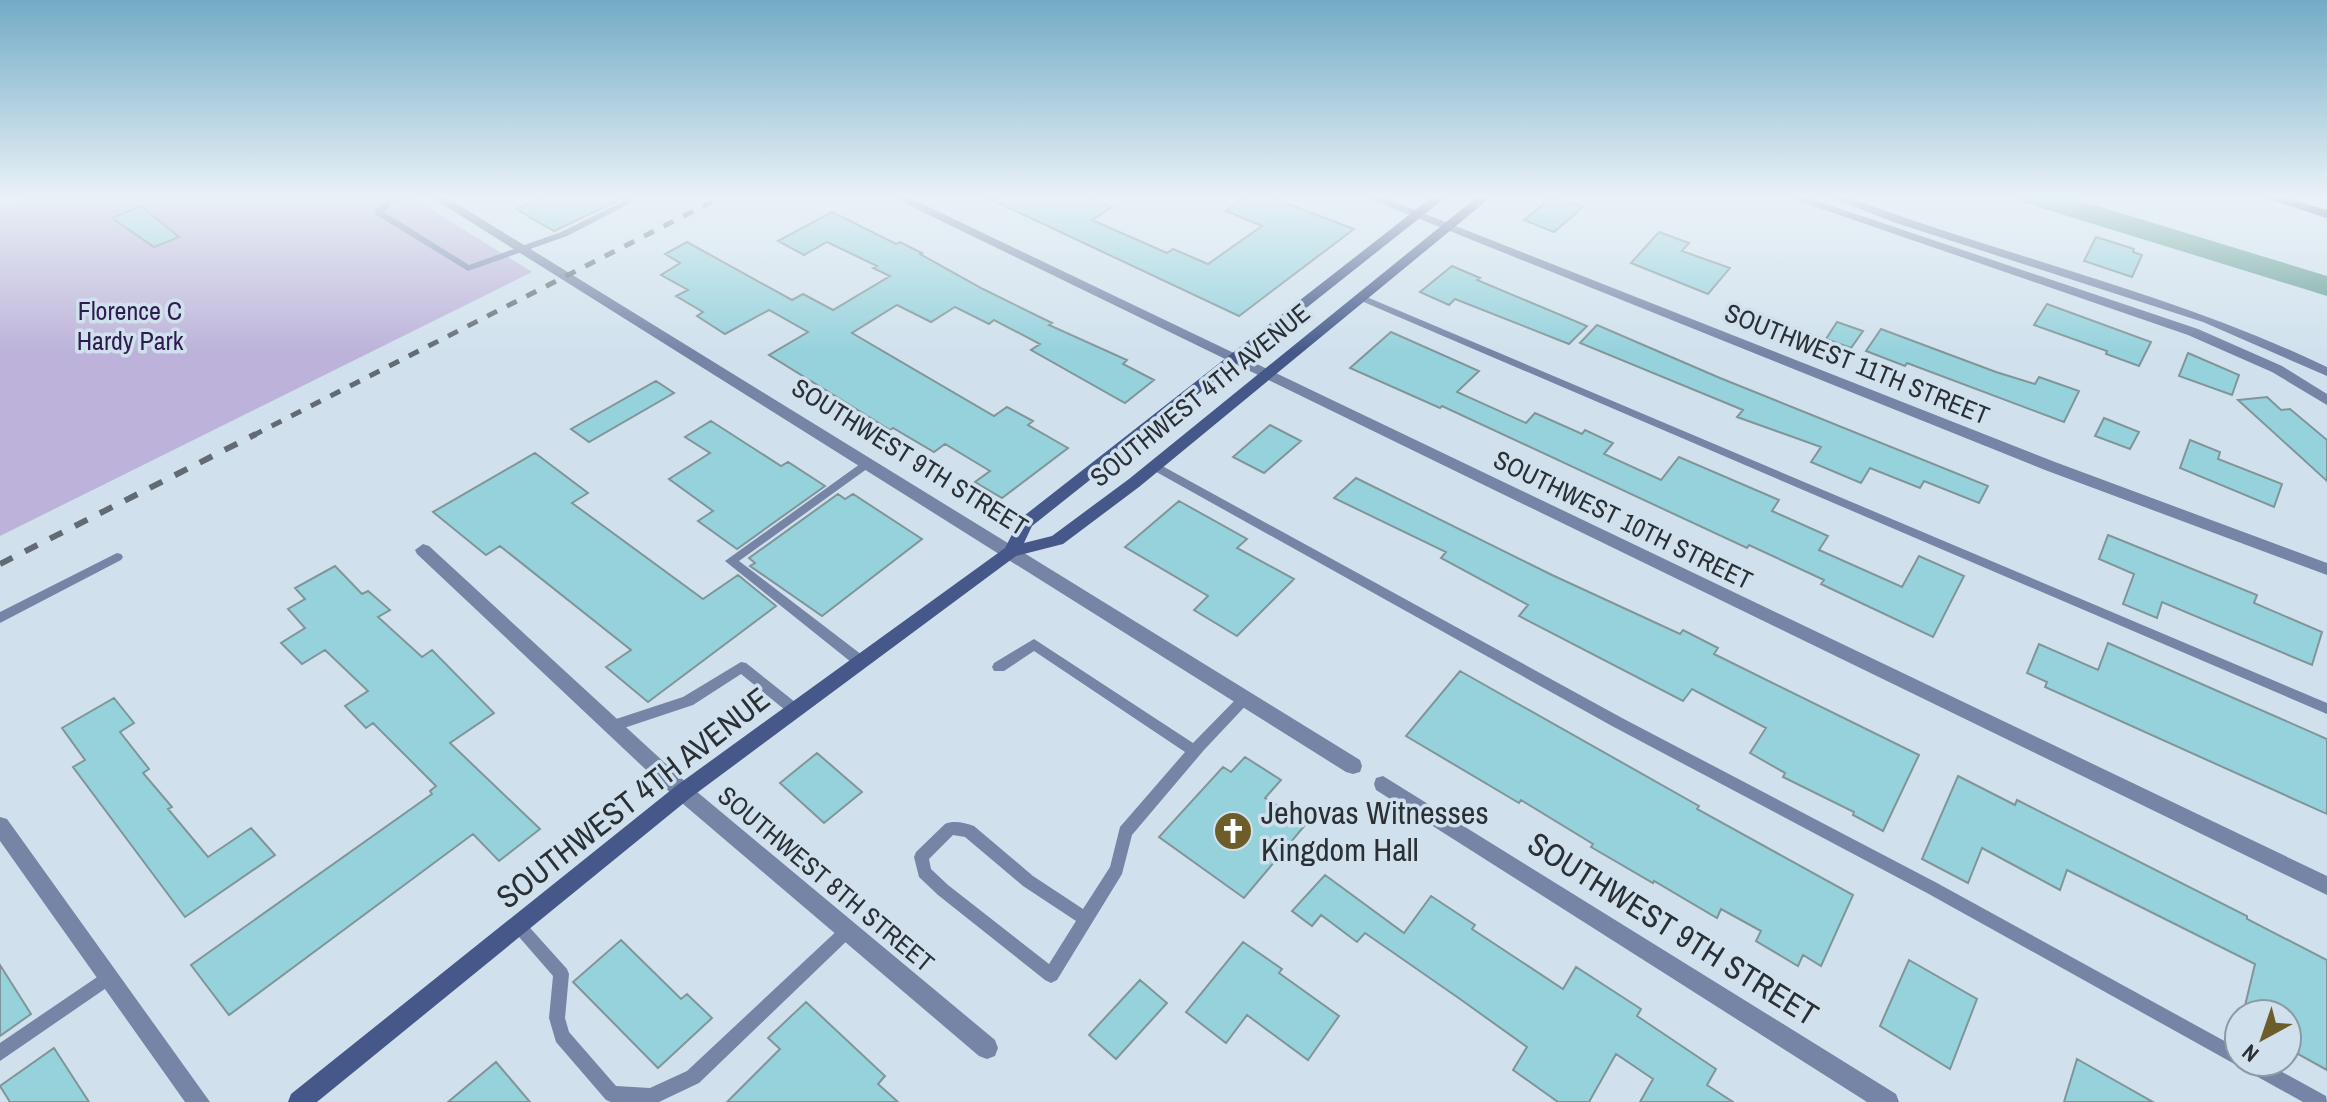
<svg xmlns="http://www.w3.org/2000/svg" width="2327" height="1102" font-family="'Archivo Narrow',sans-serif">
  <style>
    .green { fill: #bdb3da }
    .water { fill: #649e92 }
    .building { fill: #96d2dc; stroke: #809599; stroke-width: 2 }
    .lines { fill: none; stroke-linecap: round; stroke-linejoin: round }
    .lane { fill: #7684a6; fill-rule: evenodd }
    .street { fill: #7684a6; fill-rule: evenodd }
    .secondary { fill: #455889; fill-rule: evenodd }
    .rail-far1 { stroke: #626b73; stroke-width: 5; stroke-dasharray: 11 11; stroke-linecap: butt }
    .rail { stroke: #626b73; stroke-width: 6; stroke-dasharray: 14 14; stroke-linecap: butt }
    .labels { text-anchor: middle; stroke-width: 7; stroke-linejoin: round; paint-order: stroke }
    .park-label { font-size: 26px; fill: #2e1b50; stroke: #d0e1ed }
    .street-label { font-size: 26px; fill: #2a3035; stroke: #d0e1ed }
    .near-street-label { font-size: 32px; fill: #2a3035; stroke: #d0e1ed }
    .near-poi-label { font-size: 32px; fill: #2a3035; stroke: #d0e1ed; text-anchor: start }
  </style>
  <rect width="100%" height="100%" fill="#d0e1ed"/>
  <path class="green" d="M33 197H411L532 272 0 536V209Z"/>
  <path class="water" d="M2006 197H2068L2327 276V296Z"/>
  <path class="building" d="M541 197H619V200L554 231 516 209Z
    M986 197H1089L1112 207 1092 220 1167 253 1173 249 1208 264 1262 226 1226 211 1246 197H1270L1354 229 1239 316Z
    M1552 197 1583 207 1554 232 1524 220Z
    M141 206 179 237 154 247 112 218Z
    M832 212 896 244 900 242 922 253 920 254 983 289 1052 323 1049 325 1127 360 1123 364 1154 380 1125 403 1031 350 1040 344 994 320 989 324 955 307 931 322 897 305 852 333 994 416 1007 407 1033 421 1028 425 1068 448 1002 498 975 482 990 471 945 444 934 452 893 428 890 430 769 355 808 332 769 310 725 334 697 316 703 312 676 296 688 290 661 275 680 263 665 254 687 242 792 300 803 294 833 310 890 276 873 268 877 266 827 242 804 255 778 241Z
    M1659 232 1689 243 1682 251 1730 268 1708 294 1631 263Z
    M2096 237 2134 249 2133 252 2142 255 2132 277 2084 261Z
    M1452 266 1480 278 1477 280 1587 326 1569 344 1455 299 1449 305 1420 292Z
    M2047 304 2151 342 2139 366 2106 354 2107 351 2034 325Z
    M1837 322 1863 331 1851 348 1826 339Z
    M1597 325 1720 378 1988 486 1979 503 1924 481 1920 488 1870 468 1861 483 1811 462 1821 447 1737 417 1743 410 1580 343Z
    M1881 329 1996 372 2035 384 2039 377 2079 391 2064 422 1907 363 1905 366 1866 351Z
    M1391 332 1479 371 1457 392 1526 423 1535 413 1582 434 1585 430 1613 443 1604 454 1661 480 1679 457 1779 500 1772 511 1828 536 1819 550 1902 587 1919 556 1964 576 1933 637 1821 584 1824 580 1749 545 1747 548 1442 406 1440 408 1350 368Z
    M2188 353 2239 375 2232 395 2179 376Z
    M656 381 674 393 589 442 571 429Z
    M2267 397 2281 410 2290 409 2327 440V481L2238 400Z
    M2104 418 2139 432 2130 449 2095 436Z
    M711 421 781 466 788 462 825 486 737 549 698 521 713 511 669 479 710 453 685 437Z
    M1270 425 1301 441 1264 473 1233 457Z
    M2190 440 2220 452 2218 459 2282 484 2274 507 2180 468Z
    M535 453 588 493 572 503 703 599 738 575 776 606 648 702 606 667 631 650 500 546 486 555 433 512Z
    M1356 478 1552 575 1680 634 1683 630 1718 648 1714 654 1919 755 1883 831 1853 815 1854 812 1783 777 1785 773 1750 753 1766 728 1692 689 1683 701 1519 616 1528 605 1441 558 1446 552 1334 498Z
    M838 494 845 499 853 494 922 539 822 616 750 566 755 563 749 558Z
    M1179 501 1247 539 1237 548 1294 579 1237 636 1194 610 1208 596 1125 547Z
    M2108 535 2257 595 2254 603 2322 632 2312 665 2162 602 2157 618 2123 604 2134 574 2099 559Z
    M335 566 362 594 368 591 390 610 378 617 422 657 432 650 494 713 450 743 540 829 499 861 473 834 229 1015 191 965 432 794 430 791 436 786 373 723 366 728 345 706 368 691 325 650 302 664 281 643 305 628 288 609 305 599 295 588Z
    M2108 643 2327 739V814L2045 687 2047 682 2027 673 2039 644 2098 670Z
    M1460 671 1699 806 1697 809 1853 895 1821 966 1803 955 1798 966 1756 941 1761 931 1721 909 1717 918 1654 881 1653 883 1591 847 1593 844 1521 800 1519 803 1406 736Z
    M114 698 134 723 120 732 149 769 143 773 172 807 168 809 208 857 251 828 275 855 185 917 73 767 85 760 62 728Z
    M817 753 862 792 824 823 780 783Z
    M1245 757 1281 780 1265 798 1306 824 1244 898 1159 837 1223 767 1231 772Z
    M1958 776 2015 805 2017 800 2247 916V919L2327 960V1070L2287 1048V1014H2243L2255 964 2067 870 2060 890 1982 848 1968 883 1922 859Z
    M1325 875 1404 933 1431 896 1475 925 1472 929 1563 989 1576 967 1641 1009 1637 1016 1716 1069 1707 1085 1733 1102H1640L1653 1079 1616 1054 1589 1102H1558L1513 1070 1527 1047 1460 999 1365 933 1357 942 1321 915 1312 926 1292 911Z
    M621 940 681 999 687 994 712 1018 658 1068 573 982Z
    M1243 942 1282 969 1279 973 1339 1016 1308 1060 1247 1015 1226 1043 1186 1012Z
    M1909 960 1977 999 1950 1069 1880 1026Z
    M0 965 31 1014 0 1036Z
    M1140 980 1167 1003 1116 1059 1089 1035Z
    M806 1002 885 1076 878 1084 898 1102H727L780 1049 768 1038Z
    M54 1048 89 1102H10L0 1086Z
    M2077 1059 2153 1102H2064Z
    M496 1062 530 1102H448Z"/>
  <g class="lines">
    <path class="lane" d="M390 197H400L384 212 469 265 561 232 622 202V197H630L631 203 567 236 468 271 375 214V210Z
      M1362 295 2327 703V714L1359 300 1357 298Z
      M867 459 871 460 873 463 871 466 739 561 866 658 868 662 866 666H856L725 561Z
      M1155 462 1622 718 1937 883 2239 1049V1062H2264L2326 1096 2327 1102H2303L1927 893 1612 726 1151 469 1149 466 1151 463Z
      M117 553 121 554 123 557 121 560 0 623V612Z
      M1034 639 1193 743 1240 695 1245 694 1250 695 1252 699 1204 750 1132 835 1122 874 1057 980 1051 983 1045 980 938 895 919 877 914 857 916 852 945 824C954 820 965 823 974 826L1033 876 1083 909 1110 867 1120 827 1185 752 1034 651 1004 671H994L992 667 994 663ZM953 835 965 837 1023 886 1076 921 1049 964 948 885 931 869 929 859Z
      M741 662 746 663 800 706 802 710 800 714 795 715 790 714 741 674 693 705 612 732 607 730 605 726 607 722 683 697Z
      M518 918 523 920 567 969 569 974 565 1018 569 1032 616 1086 650 1088 687 1071 842 926 847 924 852 926 855 931 852 936 699 1083 659 1102H611L606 1100 556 1042 549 1018 553 976 513 930 510 925 513 920Z
      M109 969 115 972 117 977 115 982 0 1061V1043Z"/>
    <path class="street" d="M431 197H446L1360 760 1362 766 1360 772 1353 774 1346 772Z
      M892 197H908L2327 876V895Z
      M1365 197H1382L2055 462 2327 563V575L2045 470Z
      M1787 197H1805L2198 329 2282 366 2327 394V405L2272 372 2188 335Z
      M1830 197H1847C2007 257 2173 293 2327 367V376L2203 322 1893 222Z
      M423 544 429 546 690 786 995 1040 998 1048 995 1056 987 1059 979 1056 676 798 417 554 415 550Z
      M1383 776 1896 1094 1899 1102H1867L1376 790 1374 784 1376 778Z
      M0 817 7 819 210 1102H185L0 841Z"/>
    <path class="secondary" d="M1432 197H1446L1032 526 1024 543 1052 536 1129 479 1477 197H1491L1139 487 1063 544 1016 556 690 798 317 1102H288L291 1094 676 786 1005 548 1020 519Z
      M2262 197H2282L2327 210V218Z"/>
    <path class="rail-far1" d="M252 436 721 197"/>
    <path class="rail" d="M0 564 256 434"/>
  </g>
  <linearGradient id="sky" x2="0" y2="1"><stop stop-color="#73abc6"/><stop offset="0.56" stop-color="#eaf2f7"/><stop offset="1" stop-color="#eaf2f7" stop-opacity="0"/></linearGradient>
  <rect width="2327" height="352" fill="url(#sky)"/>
  <defs>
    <g id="church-disc" transform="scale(2)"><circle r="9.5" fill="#6d5d2b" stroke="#d0e1ed"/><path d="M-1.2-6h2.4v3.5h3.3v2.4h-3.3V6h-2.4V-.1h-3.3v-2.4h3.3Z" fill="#fff"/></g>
  </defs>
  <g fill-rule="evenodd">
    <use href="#church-disc" x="1233" y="831"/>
  </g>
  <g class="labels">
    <g class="park-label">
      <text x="130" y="320">Florence C<tspan x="130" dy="30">Hardy Park</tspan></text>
    </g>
    <g class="street-label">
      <text transform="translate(1857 364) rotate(22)" y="9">SOUTHWEST 11TH STREET</text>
      <text transform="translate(1200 395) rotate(-39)" y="9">SOUTHWEST 4TH AVENUE</text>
      <text transform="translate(910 457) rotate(32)" y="9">SOUTHWEST 9TH STREET</text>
      <text transform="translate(1623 520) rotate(26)" y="9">SOUTHWEST 10TH STREET</text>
      <text transform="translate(826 879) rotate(40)" y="9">SOUTHWEST 8TH STREET</text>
    </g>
    <g class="near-street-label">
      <text transform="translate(633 798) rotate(-38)" y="11">SOUTHWEST 4TH AVENUE</text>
      <text transform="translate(1673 929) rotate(32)" y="11">SOUTHWEST 9TH STREET</text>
    </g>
    <g class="near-poi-label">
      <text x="1261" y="824">Jehovas Witnesses<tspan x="1261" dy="37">Kingdom Hall</tspan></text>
    </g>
  </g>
  <g transform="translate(2263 1038) rotate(220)"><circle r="38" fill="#d0e1ed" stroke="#8e9aa3" stroke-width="2"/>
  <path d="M0-6L14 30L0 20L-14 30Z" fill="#6d5d2b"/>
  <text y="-12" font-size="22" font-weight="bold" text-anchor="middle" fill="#2a3035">N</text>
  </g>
</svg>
